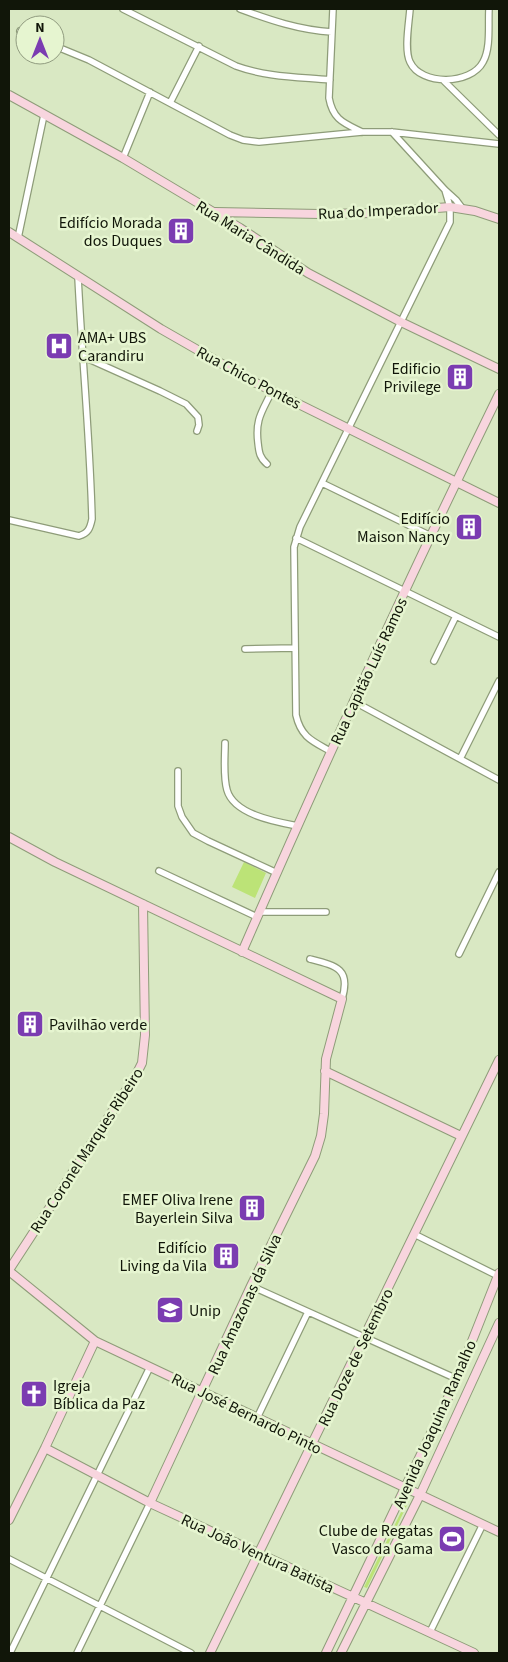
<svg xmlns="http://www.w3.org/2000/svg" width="508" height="1662" font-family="'Source Sans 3',sans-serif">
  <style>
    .green { fill: #bce377 }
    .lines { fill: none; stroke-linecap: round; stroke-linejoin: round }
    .street-casing { stroke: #8e9c79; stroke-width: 8 }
    .secondary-casing { stroke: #8e9c79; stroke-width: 10 }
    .street { stroke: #fff; stroke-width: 5.5 }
    .secondary { stroke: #f8d5de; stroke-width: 8 }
    .labels { text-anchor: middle; stroke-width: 5; stroke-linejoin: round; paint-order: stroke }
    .street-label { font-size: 16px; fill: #111609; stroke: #e6f5d0 }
    .poi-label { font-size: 16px; fill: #111609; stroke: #e6f5d0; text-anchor: end }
  </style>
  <rect width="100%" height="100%" fill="#d9e8c3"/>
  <path class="green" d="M244 862 266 873 255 898 232 887Z
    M407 1500 409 1501 367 1588 364 1587Z"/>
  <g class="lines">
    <g class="street-casing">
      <path id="street" d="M123 9 236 66C266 77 299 77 330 80
        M240 9C270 20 299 30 332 32
        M333 9 329 98C333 120 344 123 362 132
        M410 9C409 23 404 50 410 62 421 86 471 85 483 62 491 48 488 25 489 9
        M20 31 25 33
        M55 46 89 60 230 135 243 140 259 142 362 132H392L499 144
        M444 81 499 135
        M170 103 199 46
        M392 132 445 190 456 200 462 208
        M123 158 150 92
        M18 238 44 115
        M82 356 160 391 186 404 198 417 199 425 197 431
        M267 464C260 458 259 453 258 443 255 419 262 412 272 391
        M322 483 431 536
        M9 520 79 536C88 533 90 529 92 519 90 438 82 358 78 277
        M296 538 499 637
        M245 649 295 648
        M434 661 456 616
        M353 701 499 780
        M225 743C225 758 223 776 227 790 234 815 277 822 298 826
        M330 751C312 741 301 737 296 715L294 547 300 527 450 222V207L445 190
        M460 759 499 681
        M178 771V806L182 817 193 833 208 841 277 873
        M159 871 257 917
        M260 912H326
        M459 954 499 872
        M310 959C337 966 351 969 342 999
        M414 1234 498 1276
        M251 1286 457 1379
        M257 1418 308 1312
        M9 1559 191 1653
        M430 1632 483 1524
        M10 1653 150 1367
        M77 1653 150 1503"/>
    </g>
    <g class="secondary-casing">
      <path id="secondary" d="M9 95 123 158 240 228 308 273 401 322 499 369
        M215 212 320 214 373 213 450 207 475 211 499 219
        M9 232 161 329 250 380 499 503
        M9 837 55 862 342 999 326 1059 324 1114 321 1136 315 1156 251 1286 150 1503
        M242 952C324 764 409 578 499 394
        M325 1071 461 1136
        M9 1270 136 1075 142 1063 145 1035 143 904
        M9 1271 95 1341 499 1532
        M45 1448 150 1503 474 1653
        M9 1520 45 1448 95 1341
        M210 1653 499 1060
        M326 1653 457 1379 499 1273
        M341 1653 420 1495 499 1323"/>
    </g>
    <use href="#street" class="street"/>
    <use href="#secondary" class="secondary"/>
  </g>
  <defs>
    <g id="building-square" transform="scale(1.4375)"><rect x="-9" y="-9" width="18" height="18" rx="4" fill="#7b3cb1" stroke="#e6f5d0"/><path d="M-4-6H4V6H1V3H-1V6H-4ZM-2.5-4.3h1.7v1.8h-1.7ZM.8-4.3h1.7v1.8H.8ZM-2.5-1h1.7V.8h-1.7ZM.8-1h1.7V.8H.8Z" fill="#fff"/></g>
    <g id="hospital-square" transform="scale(1.4375)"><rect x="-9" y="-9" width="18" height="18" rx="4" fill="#7b3cb1" stroke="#e6f5d0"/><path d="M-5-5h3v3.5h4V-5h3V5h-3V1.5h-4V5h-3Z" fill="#fff"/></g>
    <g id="university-square" transform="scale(1.4375)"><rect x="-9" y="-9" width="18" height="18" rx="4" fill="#7b3cb1" stroke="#e6f5d0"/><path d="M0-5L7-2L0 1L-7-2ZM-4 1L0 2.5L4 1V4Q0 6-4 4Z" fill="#fff"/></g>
    <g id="church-square" transform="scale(1.4375)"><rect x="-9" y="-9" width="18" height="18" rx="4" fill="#7b3cb1" stroke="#e6f5d0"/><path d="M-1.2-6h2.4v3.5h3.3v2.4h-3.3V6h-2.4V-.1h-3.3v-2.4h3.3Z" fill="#fff"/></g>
    <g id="stadium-square" transform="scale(1.4375)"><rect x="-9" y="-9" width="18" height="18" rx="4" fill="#7b3cb1" stroke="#e6f5d0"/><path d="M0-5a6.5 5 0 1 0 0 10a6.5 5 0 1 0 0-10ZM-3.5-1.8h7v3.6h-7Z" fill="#fff"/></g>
  </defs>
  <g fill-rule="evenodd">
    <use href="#building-square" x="181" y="231"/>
    <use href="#hospital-square" x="59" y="346"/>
    <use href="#building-square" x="460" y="377"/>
    <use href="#building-square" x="469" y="527"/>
    <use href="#building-square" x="30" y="1024"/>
    <use href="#building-square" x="252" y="1208"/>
    <use href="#building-square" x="226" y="1256"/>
    <use href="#university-square" x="170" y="1310"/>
    <use href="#church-square" x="34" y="1394"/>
    <use href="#stadium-square" x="452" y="1539"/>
  </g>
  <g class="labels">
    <g class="street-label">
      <text transform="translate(378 210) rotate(-3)" y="6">Rua do Imperador</text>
      <text transform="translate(251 237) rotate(32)" y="6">Rua Maria Cândida</text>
      <text transform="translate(249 377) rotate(28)" y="6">Rua Chico Pontes</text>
      <text transform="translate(368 671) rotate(-65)" y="6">Rua Capitão Luís Ramos</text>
      <text transform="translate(86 1150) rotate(-57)" y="6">Rua Coronel Marques Ribeiro</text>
      <text transform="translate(244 1304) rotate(-65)" y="6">Rua Amazonas da Silva</text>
      <text transform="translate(355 1357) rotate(-64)" y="6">Rua Doze de Setembro</text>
      <text transform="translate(247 1413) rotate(26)" y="6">Rua José Bernardo Pinto</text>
      <text transform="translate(434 1424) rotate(-66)" y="6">Avenida Joaquina Ramalho</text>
      <text transform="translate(258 1553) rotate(25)" y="6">Rua João Ventura Batista</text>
    </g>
    <g class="poi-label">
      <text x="162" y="228">Edifício Morada<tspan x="162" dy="18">dos Duques</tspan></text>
      <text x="78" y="343" text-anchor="start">AMA+ UBS<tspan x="78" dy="18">Carandiru</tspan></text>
      <text x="441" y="374">Edificio<tspan x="441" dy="18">Privilege</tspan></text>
      <text x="450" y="524">Edifício<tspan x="450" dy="18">Maison Nancy</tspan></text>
      <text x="49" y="1030" text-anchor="start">Pavilhão verde</text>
      <text x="233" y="1205">EMEF Oliva Irene<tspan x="233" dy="18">Bayerlein Silva</tspan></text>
      <text x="207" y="1253">Edifício<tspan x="207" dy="18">Living da Vila</tspan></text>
      <text x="189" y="1316" text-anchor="start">Unip</text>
      <text x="53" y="1391" text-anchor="start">Igreja<tspan x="53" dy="18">Bíblica da Paz</tspan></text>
      <text x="433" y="1536">Clube de Regatas<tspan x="433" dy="18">Vasco da Gama</tspan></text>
    </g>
  </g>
  <rect width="508" height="1662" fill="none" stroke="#111609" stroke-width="20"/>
  <g transform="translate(40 40)"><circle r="24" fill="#e6f5d0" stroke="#919c80"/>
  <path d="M0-4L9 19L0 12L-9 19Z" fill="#7b3cb1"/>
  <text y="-8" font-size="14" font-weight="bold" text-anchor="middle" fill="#111609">N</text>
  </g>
</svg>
